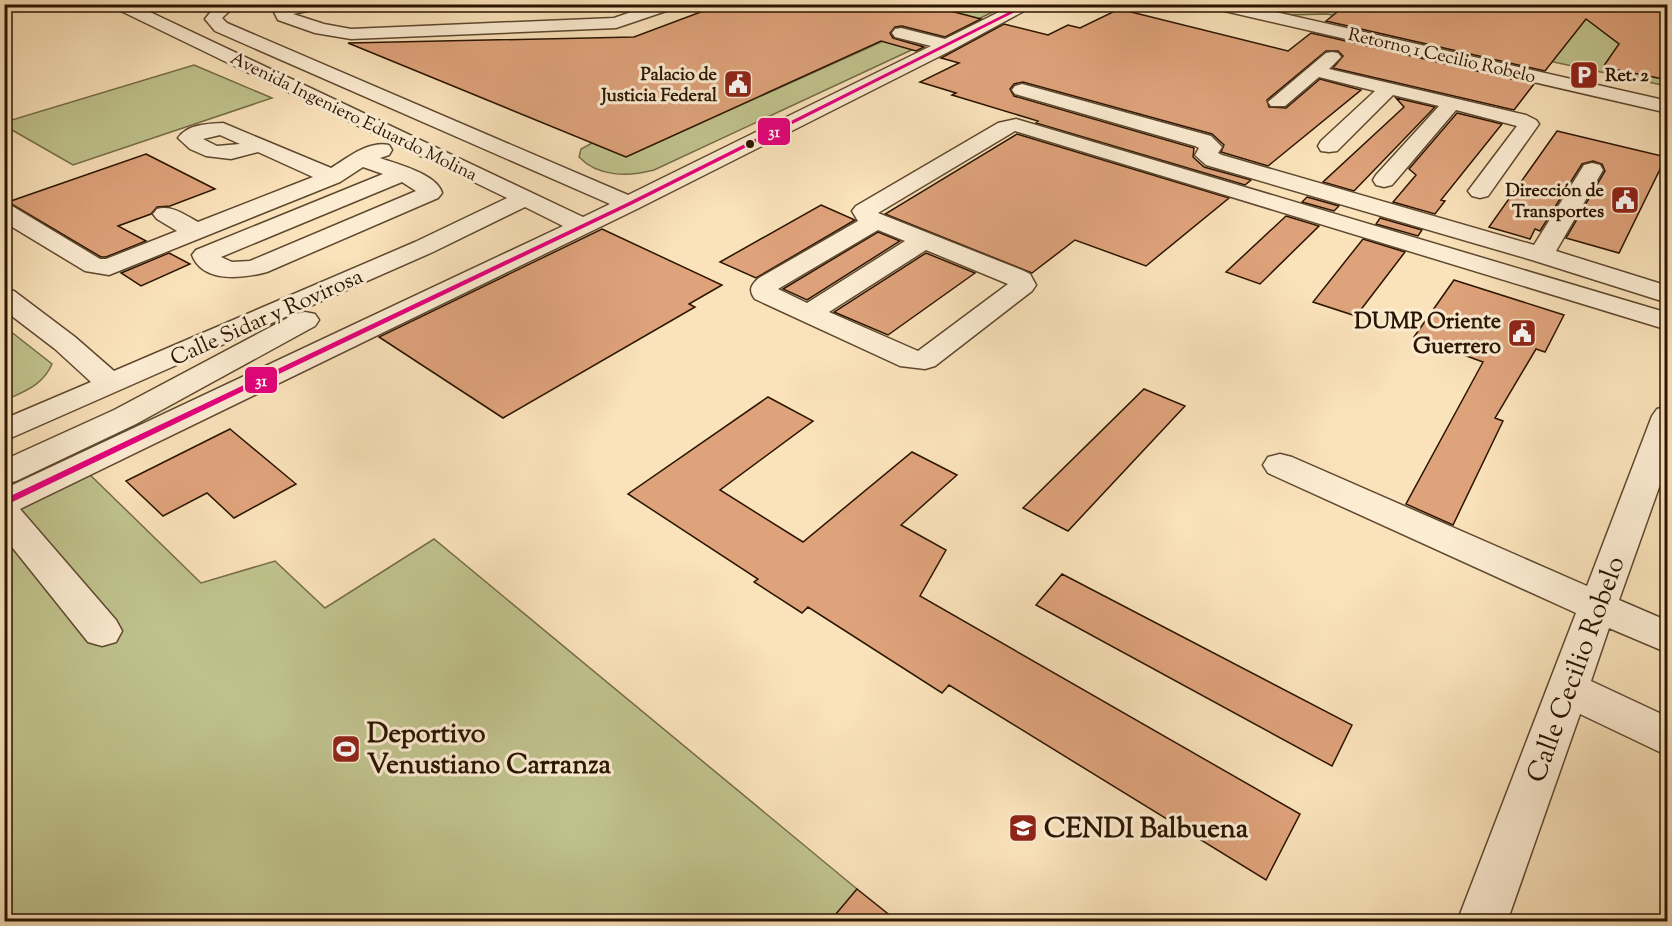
<svg xmlns="http://www.w3.org/2000/svg" width="1672" height="926" font-family="'Sorts Mill Goudy',serif">
  <style>
    .green { fill: #c0c38e; stroke: #756c47; stroke-width: 1.5 }
    .building { fill: #dfa37b; stroke: #2a1400; stroke-width: 1.5 }
    .lines { fill: none; stroke-linecap: round; stroke-linejoin: round }
    .minor-casing { stroke: #5e482e; stroke-width: 3 }
    .minor { fill: #fcecd2; fill-rule: evenodd }
    .bus-1-casing { stroke: #fcecd2; stroke-width: 5 }
    .bus-1 { fill: #e5007d; fill-rule: evenodd }
    .bus-dot { fill: #2a1400; stroke: #fcecd2; stroke-width: 2 }
    .labels { text-anchor: middle; stroke-width: 6; stroke-linejoin: round; paint-order: stroke }
    .far-street-label { font-size: 18px; fill: #2a1400; stroke: #fcecd2 }
    .far-poi-label { font-size: 18px; font-weight: bold; fill: #2a1400; stroke: #fcecd2; text-anchor: end }
    .street-label { font-size: 22px; fill: #2a1400; stroke: #fcecd2 }
    .poi-label { font-size: 22px; font-weight: bold; fill: #2a1400; stroke: #fcecd2; text-anchor: end }
    .near-street-label { font-size: 27px; fill: #2a1400; stroke: #fcecd2 }
    .near-poi-label { font-size: 27px; font-weight: bold; fill: #2a1400; stroke: #fcecd2; text-anchor: start }
    .line-badge { stroke: #fcecd2; stroke-width: 2 }
    .badge-label { font-size: 16px; text-anchor: middle; font-weight: bold; fill: #fff }
  </style>
  <rect width="100%" height="100%" fill="#fae2ba"/>
  <filter id="stains"><feTurbulence type="fractalNoise" baseFrequency=".00333" numOctaves="4"/><feColorMatrix values="0 0 0 0 .2 0 0 0 0 .09 0 0 0 0 .02 0 0 0 .5 -.17"/></filter>
  <radialGradient id="worn" r=".72"><stop offset=".6" stop-color="#630" stop-opacity="0"/><stop offset="1" stop-color="#630" stop-opacity=".3"/></radialGradient>
  <path class="green" d="M963 5H1008L654 170C628 177 598 177 579 157L581 149 592 143 626 157Z
    M1243 5H1667V86L1327 14 1288 15Z
    M194 65 272 98 73 165 5 126V122Z
    M5 327 52 364C43 385 25 391 6 400Z
    M83 468 201 583 275 561 325 608 434 539 857 889 830 922 5 921V506Z"/>
  <path class="building" d="M722 4H924L981 19 945 37 902 26 895 27 890 33 893 38 924 47 916 51 881 41 626 157 348 43 634 37Z
    M1347 4H1649L1668 8V80L1603 67 1619 44 1586 19 1545 71 1326 21Z
    M1119 9 1288 51 1311 33 1534 84 1514 110 1333 68 1343 56 1338 51H1326L1267 100 1269 107 1286 108 1320 79 1361 90 1268 166 1221 152 1224 145 1212 134 1023 82 1014 84 1010 89 1014 96 1194 148 1193 157 1204 167 1251 180 1245 185 1036 123 1038 121 952 95 956 93 920 82 959 63 941 58 1004 24 1048 35 1068 25 1080 28Z
    M1396 98 1435 107 1354 191 1323 182 1404 107Z
    M1457 113 1502 124 1441 200 1445 201 1435 214 1393 202 1416 175 1409 169Z
    M1557 131 1666 157 1619 253 1566 238 1605 171 1602 164 1593 161 1582 164 1540 231 1535 229 1530 239 1489 227Z
    M1017 134 1229 198 1146 266 1075 240 1032 273 885 214Z
    M146 154 215 189 170 206 157 207 151 214 118 226 146 241 106 257H101L8 202Z
    M1307 197 1339 206 1334 211 1302 202Z
    M821 205 855 220 756 278 720 262Z
    M1286 216 1319 226 1260 284 1226 272Z
    M1380 218 1422 230 1418 236 1376 224Z
    M602 229 722 285 689 304 695 307 503 418 379 337Z
    M878 232 900 241 807 300 783 289Z
    M1363 239 1405 252 1356 316 1313 302Z
    M169 253 190 264 141 286 121 273Z
    M926 253 975 273 888 335 834 312Z
    M1454 280 1564 315 1545 352 1536 349 1495 418 1503 421 1453 525 1406 504 1483 362 1414 337Z
    M1144 389 1185 406 1068 531 1023 508Z
    M768 397 813 421 720 490 803 542 912 452 957 475 901 525 946 550 920 596 1300 814 1266 880 949 685 942 693 808 607 802 613 754 582 758 579 628 494Z
    M230 429 296 484 234 518 207 493 163 516 126 481Z
    M1062 574 1352 725 1332 766 1036 605Z
    M857 889 897 921H830Z"/>
  <g class="lines">
    <g class="minor-casing">
      <path id="minor" d="M117 4H133L583 217 610 204 215 31 205 19 217 4H237L222 18 227 23 628 195 931 46 895 37 892 33 895 29 901 28 945 39 1015 4H1037L954 49 637 209 20 509 116 620 122 631 116 642 102 646 88 642 4 537V489L563 226 525 207 433 252 4 441V419L91 382 55 349 4 310V289L14 291 75 337 114 371 415 242 507 198 121 11Z
        M1208 4H1240L1668 101V113L1216 9Z
        M287 5 328 4 326 7 293 14 324 24 351 29 614 18 654 4H680L678 7 616 28 351 39 315 33 278 20 274 12 276 8Z
        M1332 52 1338 53 1341 57 1329 69 1526 115 1536 120 1539 124 1488 196 1480 198 1472 196 1468 191 1517 126 1456 110 1392 185 1384 187 1376 185 1373 180 1376 175 1439 106 1393 95 1337 151 1329 152 1321 151 1318 146 1321 141 1375 91 1319 77 1285 106H1271L1268 102 1326 53Z
        M1022 84 1211 136 1222 147 1218 153 1222 155 1534 245 1584 165 1592 163 1600 165 1603 170 1556 251 1668 286V303L1532 260 1206 165 1195 155 1199 148 1195 146 1015 94 1012 90 1015 86Z
        M1016 119 1668 313V330L1015 131 878 213 1024 271 1030 274 1036 285 1032 291 935 366 925 369 900 366 755 299C748 290 751 285 759 278L858 221 852 211 856 206 998 123ZM878 230 905 241 807 303 778 289ZM926 250 1008 284 918 351 829 312Z
        M223 123 331 168C347 158 369 140 389 145L392 150 389 155 380 158C397 164 437 174 442 193L438 198 267 272C244 278 203 284 192 255L196 250 383 174 363 167 340 182 109 275 85 271 4 222V204L12 206 100 259H106L177 231 157 219 153 214 157 209C172 205 185 215 198 222L313 177 258 152 231 159 206 156 190 149 178 138C188 124 207 124 223 123ZM220 135 240 144 217 146 203 139ZM402 182 416 191 250 261 232 262 221 257Z
        M305 312 315 314 319 320 315 326 136 424 16 481 4 484V460L114 410 295 314Z
        M1668 406V462L1619 600 1668 621V653L1609 628 1591 681 1668 717V756L1580 714 1507 922H1457L1576 613 1268 473 1263 465 1268 457 1280 454 1292 457 1587 586 1652 416 1657 409Z"/>
    </g>
    <use href="#minor" class="minor"/>
    <g class="bus-1-casing">
      <path id="bus-1" d="M1025 4H1031L631 205 4 506V499L627 203Z"/>
    </g>
    <use href="#bus-1" class="bus-1"/>
  </g>
  <defs>
    <g id="parking-square" transform="scale(1.5)"><rect x="-9" y="-9" width="18" height="18" rx="4" fill="#8f2418" stroke="#fcecd2"/><path d="M-3.5-5.5H1a3.5 3.5 0 0 1 0 7H-1V5.5H-3.5ZM-1-3.4V-.6H.8a1.4 1.4 0 0 0 0-2.8Z" fill="#fff"/></g>
    <g id="civic-square" transform="scale(1.5)"><rect x="-9" y="-9" width="18" height="18" rx="4" fill="#8f2418" stroke="#fcecd2"/><path d="M-.6-6.5H3V-4.5H.6V-3L4-1V1h2V6H-6V1h2V-1L-.6-3ZM-1.2 2.5V6h2.4V2.5Z" fill="#fff"/></g>
    <g id="stadium-square" transform="scale(1.5)"><rect x="-9" y="-9" width="18" height="18" rx="4" fill="#8f2418" stroke="#fcecd2"/><path d="M0-5a6.5 5 0 1 0 0 10a6.5 5 0 1 0 0-10ZM-3.5-1.8h7v3.6h-7Z" fill="#fff"/></g>
    <g id="school-square" transform="scale(1.5)"><rect x="-9" y="-9" width="18" height="18" rx="4" fill="#8f2418" stroke="#fcecd2"/><path d="M0-5L7-2L0 1L-7-2ZM-4 1L0 2.5L4 1V4Q0 6-4 4Z" fill="#fff"/></g>
  </defs>
  <g fill-rule="evenodd">
    <use href="#parking-square" x="1584" y="75"/>
    <use href="#civic-square" x="738" y="84"/>
    <use href="#civic-square" x="1625" y="200"/>
    <use href="#civic-square" x="1522" y="333"/>
    <use href="#stadium-square" x="346" y="749"/>
    <use href="#school-square" x="1023" y="828"/>
  </g>
  <circle class="bus-dot" cx="750" cy="144" r="5"/>
  <g class="labels">
    <g class="far-street-label">
      <text transform="translate(1442 55) rotate(13)" y="6">Retorno 1 Cecilio Robelo</text>
      <text transform="translate(354 116) rotate(26)" y="6">Avenida Ingeniero Eduardo Molina</text>
    </g>
    <g class="far-poi-label">
      <text x="717" y="80">Palacio de<tspan x="717" dy="21">Justicia Federal</tspan></text>
      <text x="1605" y="81" text-anchor="start">Ret. 2</text>
      <text x="1604" y="196">Dirección de<tspan x="1604" dy="21">Transportes</tspan></text>
    </g>
    <g class="street-label">
      <text transform="translate(266 316) rotate(-24)" y="8">Calle Sidar y Rovirosa</text>
    </g>
    <g class="poi-label">
      <text x="1501" y="328">DUMP Oriente<tspan x="1501" dy="25">Guerrero</tspan></text>
    </g>
    <g class="near-street-label">
      <text transform="translate(1575 669) rotate(-70)" y="9">Calle Cecilio Robelo</text>
    </g>
    <g class="near-poi-label">
      <text x="367" y="742">Deportivo<tspan x="367" dy="31">Venustiano Carranza</tspan></text>
      <text x="1044" y="837">CENDI Balbuena</text>
    </g>
  </g>
  <g class="line-badge">
    <rect x="757" y="117" width="34" height="29" rx="6" fill="#e5007d"/>
    <rect x="244" y="366" width="34" height="28" rx="6" fill="#e5007d"/>
  </g>
  <g class="badge-label">
    <text x="774" y="137">31</text>
    <text x="261" y="386">31</text>
  </g>
  <rect width="1672" height="926" fill="none" stroke="#fae2ba" stroke-width="24"/>
  <rect x="6" y="6" width="1660" height="914" fill="none" stroke="#2a1400" stroke-width="3"/>
  <rect x="12" y="12" width="1648" height="902" fill="none" stroke="#2a1400" stroke-width="1.5"/>
  <rect width="100%" height="100%" filter="url(#stains)"/>
  <rect width="100%" height="100%" fill="url(#worn)"/>
</svg>
